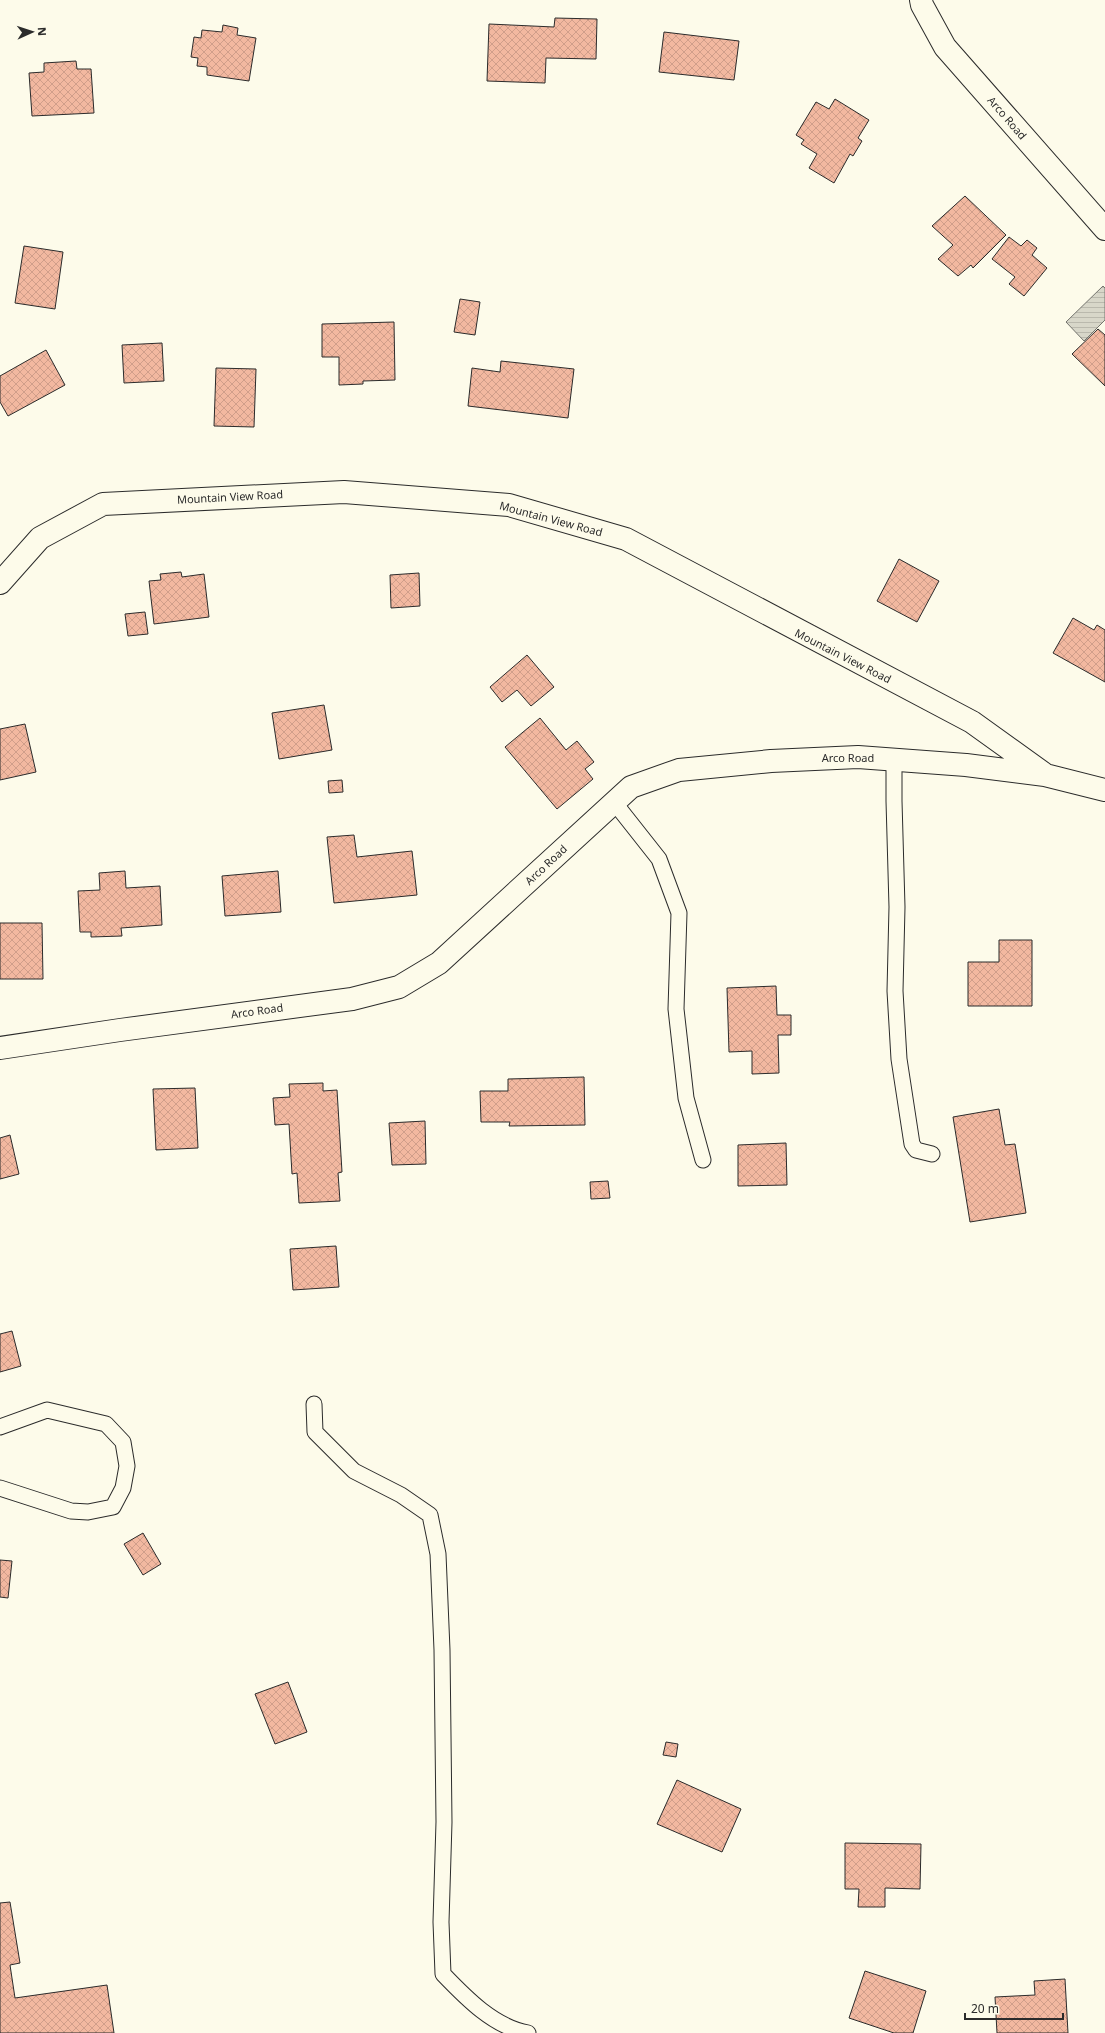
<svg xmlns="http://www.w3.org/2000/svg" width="1105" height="2033" font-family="'Noto Sans',sans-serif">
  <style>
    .water { fill: url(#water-rules); stroke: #74746e }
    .building { fill: url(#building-cross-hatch); stroke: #2b2b2b }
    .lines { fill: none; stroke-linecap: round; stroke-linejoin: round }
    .lane-casing { stroke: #2b2b2b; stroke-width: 17 }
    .street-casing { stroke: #2b2b2b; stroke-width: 24 }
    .lane { stroke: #fdfbea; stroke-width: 15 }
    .street { stroke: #fdfbea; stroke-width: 22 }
    .labels { text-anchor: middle; stroke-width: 3; stroke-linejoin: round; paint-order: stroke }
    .street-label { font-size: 11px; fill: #2b2b2b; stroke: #fdfbea }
  </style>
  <defs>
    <pattern id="water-rules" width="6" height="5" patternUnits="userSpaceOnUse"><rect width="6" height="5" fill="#d8d7c9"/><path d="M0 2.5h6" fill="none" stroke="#bab9ad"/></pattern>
    <pattern id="building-cross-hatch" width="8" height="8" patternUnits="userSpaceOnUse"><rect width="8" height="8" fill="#f2b8a0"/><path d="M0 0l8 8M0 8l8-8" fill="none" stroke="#d09e8a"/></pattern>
  </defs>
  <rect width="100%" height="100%" fill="#fdfbea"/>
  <path class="water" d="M1103 286 1105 288V320L1084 341 1066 322Z"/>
  <path class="building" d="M555 18 597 19 596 59 546 58 545 83 487 81 489 24 554 27Z
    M223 25 238 28 237 35 256 38 249 81 207 75V67L197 66 198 58 191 57 194 37 201 38 202 30 222 32Z
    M664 32 739 41 734 80 659 72Z
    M76 61 77 69H91L94 113 32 116 29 73 44 72V63Z
    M835 99 869 120 858 138 862 141 853 156 850 154 834 183 809 168 817 154 801 144 804 140 796 135 816 102 829 109Z
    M965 196 1006 235 973 268 971 265 958 276 938 259 953 245 932 226Z
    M1009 237 1021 246 1027 240 1037 248 1032 255 1047 268 1024 296 1009 284 1015 277 992 259Z
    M24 246 63 252 55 309 15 303Z
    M460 299 480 302 475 335 454 332Z
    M394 322 395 380 363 381V384L339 385V357H322V324Z
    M1098 329 1105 335V386L1072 354Z
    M162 343 164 381 124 383 122 345Z
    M46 350 65 385 8 416 0 402V376Z
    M501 361 574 369 568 418 468 406 472 368 500 372Z
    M216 368 256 369 254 427 214 426Z
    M899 559 939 581 917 622 877 601Z
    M181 572 182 577 204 574 209 617 154 624 149 581 161 580 160 574Z
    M419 573 420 606 391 608 390 575Z
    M145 612 148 634 128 636 125 614Z
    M1073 618 1094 630 1097 625 1105 630V682L1053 653Z
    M527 655 554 687 531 706 517 690 502 702 490 687Z
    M324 705 332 750 279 759 272 713Z
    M540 718 566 750 577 741 594 762 585 769 593 779 557 809 505 747Z
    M25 724 36 772 0 780V729Z
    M342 780 343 792 329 793 328 781Z
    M354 835 357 857 412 851 417 895 334 903 327 837Z
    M125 871 126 888 160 886 162 925 121 928 122 936 91 937V932H80L78 891 100 890 99 873Z
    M278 871 281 912 225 916 222 876Z
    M0 923H42L43 979H0Z
    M999 940H1032V1006H968V962H999Z
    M776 986 777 1015H791V1035H778L779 1073 752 1074V1051L729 1052 727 988Z
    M584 1077 585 1125 509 1126 510 1122H481L480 1091H508V1079Z
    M323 1083V1091L337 1090 342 1172 338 1173 340 1201 299 1203 297 1173 292 1174 289 1124 275 1125 273 1098 290 1097 289 1084Z
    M195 1088 198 1148 156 1150 153 1089Z
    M999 1109 1005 1145 1015 1144 1026 1213 970 1222 953 1117Z
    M425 1121 426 1164 392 1165 389 1123Z
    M10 1135 19 1174 0 1179V1138Z
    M786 1143 787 1185 738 1186V1145Z
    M608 1181 610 1198 591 1199 590 1182Z
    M336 1246 339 1287 293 1290 290 1249Z
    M12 1331 21 1366 0 1372V1334Z
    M143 1533 161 1564 143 1575 124 1544Z
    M0 1560 12 1561 8 1598 0 1597Z
    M288 1682 307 1732 275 1744 255 1694Z
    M666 1742 678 1744 676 1757 663 1755Z
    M677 1780 741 1809 722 1852 657 1824Z
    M845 1843 921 1844 920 1889 885 1888V1907H858L859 1889H845Z
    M10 1902 20 1963 10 1965 15 1998 107 1985 114 2033H0V1903Z
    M865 1971 926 1991 913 2033H894L849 2018Z
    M1065 1979 1068 2033H997L995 1997 1035 1995 1034 1981Z"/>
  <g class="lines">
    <g class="lane-casing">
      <path id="lane" d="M894 759V801L897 907 895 991 899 1059 912 1144 916 1150 932 1154
        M614 802 659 859 679 913 676 1009 686 1098 703 1160
        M314 1404 315 1432 354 1471 401 1495 430 1515 438 1554 442 1650 444 1822 441 1922 443 1974C466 1998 494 2027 528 2033
        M0 1427 47 1410 106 1424 123 1442 127 1466 123 1488 113 1507 88 1512 71 1511 0 1488"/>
    </g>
    <g class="street-casing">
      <path id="street" d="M921 0 922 5 945 47 1105 229
        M0 583 40 538 103 504 344 492 509 505 626 539 972 722 1043 773
        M0 1048 120 1030 352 999 399 987 439 963 631 787 679 770 771 761 858 757 966 765 1045 775 1105 790"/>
    </g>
    <use href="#lane" class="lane"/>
    <use href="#street" class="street"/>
  </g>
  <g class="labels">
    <g class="street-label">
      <text transform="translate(1007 118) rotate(49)" y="4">Arco Road</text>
      <text transform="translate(230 497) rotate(-3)" y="4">Mountain View Road</text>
      <text transform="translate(551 519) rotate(15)" y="4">Mountain View Road</text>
      <text transform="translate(843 656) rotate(27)" y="4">Mountain View Road</text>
      <text x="848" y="762">Arco Road</text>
      <text transform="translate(546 865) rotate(-43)" y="4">Arco Road</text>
      <text transform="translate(257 1011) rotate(-8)" y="4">Arco Road</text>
    </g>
  </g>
  <g transform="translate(32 32) rotate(87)" stroke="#fdfbea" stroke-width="3" paint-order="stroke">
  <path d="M0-3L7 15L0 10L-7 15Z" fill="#2b2b2b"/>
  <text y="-6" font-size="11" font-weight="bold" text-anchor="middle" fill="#2b2b2b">N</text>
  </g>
  <path d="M965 2013v6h98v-6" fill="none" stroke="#2b2b2b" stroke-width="2"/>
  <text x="971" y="2013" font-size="12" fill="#2b2b2b" stroke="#fdfbea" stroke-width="3" paint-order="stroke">20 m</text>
</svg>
